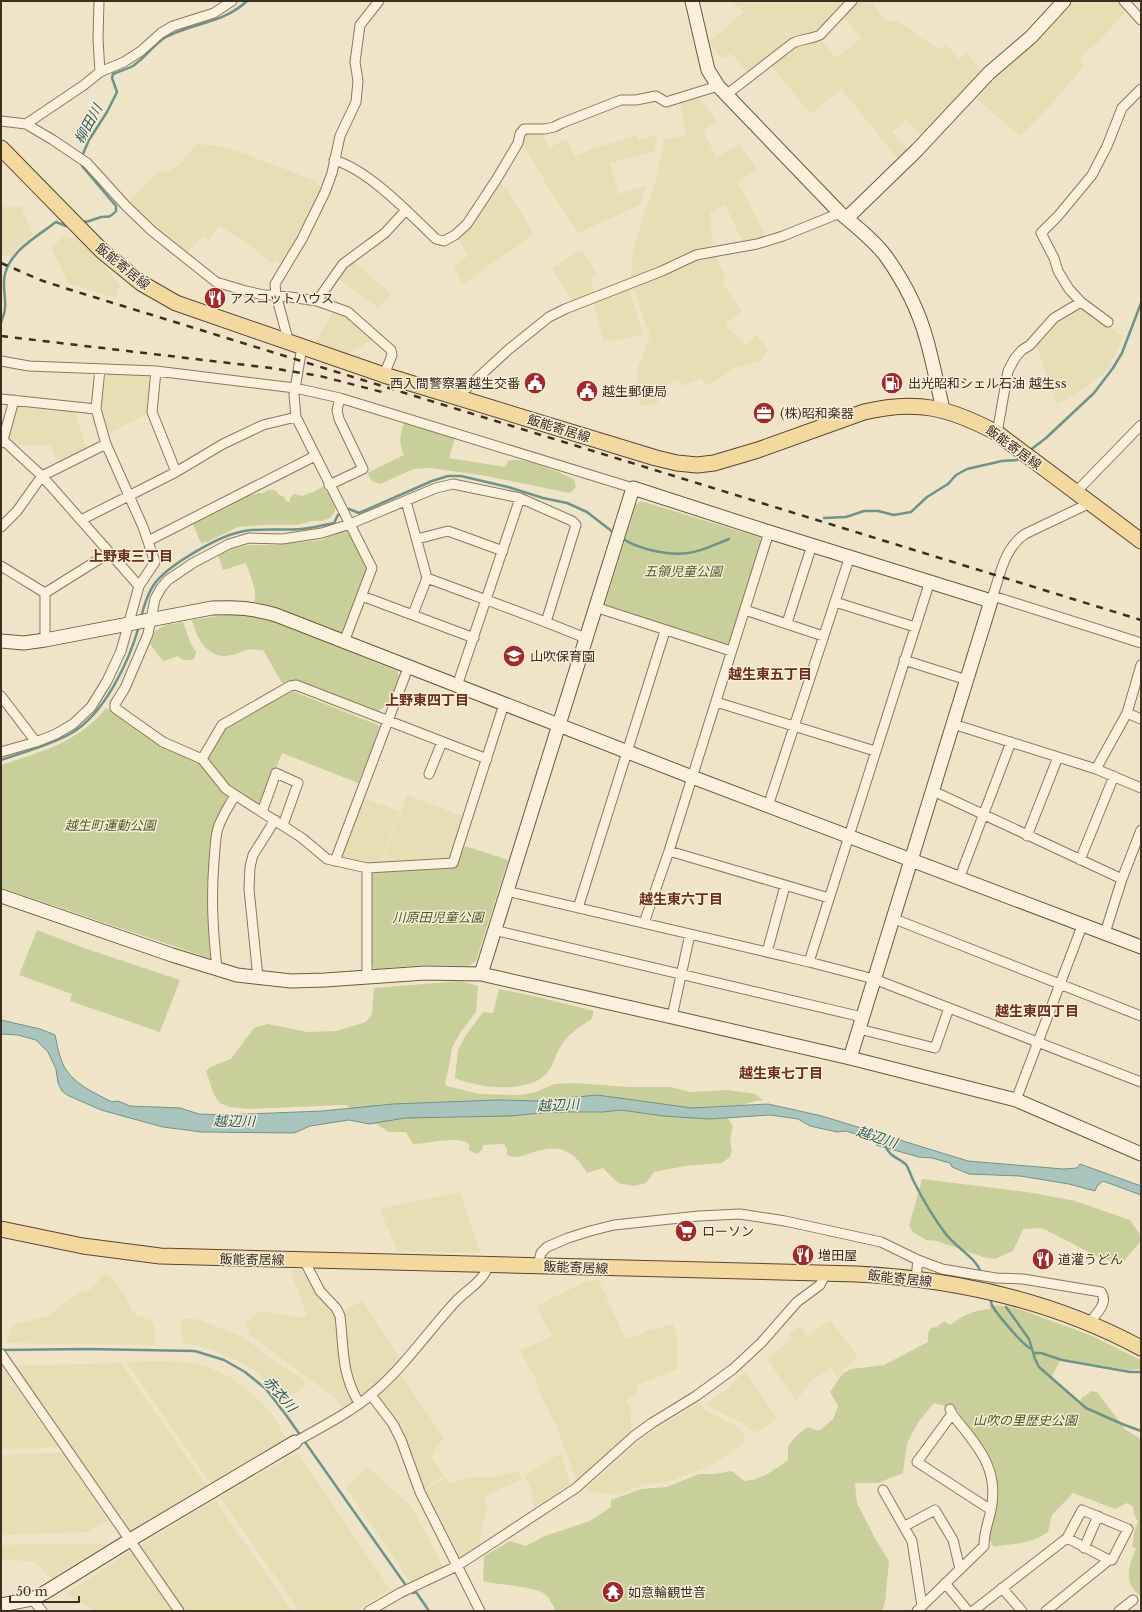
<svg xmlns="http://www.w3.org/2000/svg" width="1142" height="1612" font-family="'Libre Baskerville','Noto Sans JP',serif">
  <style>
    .farmland { fill: #e6deb5 }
    .green { fill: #c9cf9b }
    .water { fill: #a9c4bc; stroke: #6f938a }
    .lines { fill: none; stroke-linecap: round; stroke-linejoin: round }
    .stream { stroke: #6f938a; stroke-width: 2.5 }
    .street-casing { stroke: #8d765c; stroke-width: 11 }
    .secondary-casing { stroke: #6f573f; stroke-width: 15 }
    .primary-casing { stroke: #5b4430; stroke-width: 17 }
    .street { stroke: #faf1dc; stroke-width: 9 }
    .secondary { stroke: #faf1dc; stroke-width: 13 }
    .primary { stroke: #f3d9a0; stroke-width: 15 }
    .rail { stroke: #3d2e20; stroke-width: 2.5; stroke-dasharray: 7 7; stroke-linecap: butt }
    .labels { text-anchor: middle; stroke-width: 3; stroke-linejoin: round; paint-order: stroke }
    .street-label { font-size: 13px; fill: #3d2e20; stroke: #f7eed8 }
    .poi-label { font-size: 13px; fill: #3d2e20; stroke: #f7eed8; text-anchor: start }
    .park-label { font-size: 13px; font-style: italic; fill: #4d5a26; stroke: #f7eed8 }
    .water-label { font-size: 14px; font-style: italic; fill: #2f5d5a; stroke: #f7eed8 }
    .neighbourhood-label { font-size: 14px; font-weight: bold; fill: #6b2e1e; stroke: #f7eed8 }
  </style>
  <rect width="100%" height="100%" fill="#f0e4c8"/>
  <path class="farmland" d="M731 1H844L821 27 812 32 793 37 746 72 731 53 723 59 721 58 709 42 744 12Z
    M856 1H872L886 22 895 21 908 27 921 38 938 48H942L947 45 959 59 966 53 982 71 923 137 906 120 892 132 908 150 899 160 841 89 811 114 771 65 798 44 814 42 820 38 836 58 861 38 843 16Z
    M1072 1H1117L1126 11 1101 39 1080 58 1084 66 1051 105 1021 136 974 97 1023 49 1046 31Z
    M700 98 717 122 703 130 716 157 740 145 758 170 737 181 766 236 743 242 725 205 710 213 713 247 631 277 632 256 643 216 656 181 664 140 686 135 680 103Z
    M533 133H541L549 148 566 139 575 156 595 148 632 137 637 136 638 140 657 135 655 151 610 163 619 194 646 185 640 205 578 233 551 192 522 142 525 134Z
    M196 144 219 146 243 153 313 180 323 188 310 217 283 264 275 260 272 264 251 246 220 226 208 240 203 236 188 252 164 236 127 203 160 170 167 172 179 165Z
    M500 182 507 189 534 234 463 284 453 266 468 256 457 237 471 227Z
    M21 206 33 235 17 248 11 257 1 254V207Z
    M64 236 71 238 80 236 120 285 116 298 68 283 52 248 60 239Z
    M582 249 597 275 590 278 594 292 572 301 552 268Z
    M716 256 726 279 722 283 742 311 725 325 746 345 757 335 768 350 760 361 732 369 708 386 701 378 682 386 678 379 656 390 658 403 641 406 637 370 650 336 641 312 633 285 685 264Z
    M353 261 391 294 378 308 338 278 345 267Z
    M629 288 643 335 604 342 593 301Z
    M1083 307 1124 337 1106 372 1076 394 1057 404 1036 346 1046 337 1057 324Z
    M334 310 346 315 374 339 345 355 314 345Z
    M107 373 149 375 152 378 147 409 149 413 109 433 101 405 105 377Z
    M20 406 74 412 87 449 58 463 50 445H14L10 440 9 436 17 408Z
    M407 795 465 817 452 857 447 859 381 863Z
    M363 798 400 811 380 863 368 864 342 858 341 855Z
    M460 1192 481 1253 397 1251 380 1209Z
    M290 1270H307L335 1312 355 1401 344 1409 335 1398 249 1334V1330L244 1323 261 1311 300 1318 307 1315Z
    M103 1275H109L114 1281 125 1295 131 1309 137 1316 151 1320 154 1325V1345L6 1343 11 1329 16 1324 48 1316 78 1293 92 1289Z
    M598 1279 626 1340 650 1330 673 1324 678 1340V1369L637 1385 638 1393 626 1401 631 1409V1431L577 1482 555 1423 537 1387 536 1379 520 1351 552 1336 536 1306 585 1282Z
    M362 1301 400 1358 377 1382 359 1398 350 1377 342 1312Z
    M181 1319H197L238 1335 250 1342 269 1358 304 1380 306 1386 284 1401 253 1369 237 1360 210 1349 182 1342Z
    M830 1320 858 1357 844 1369 838 1378 831 1368 813 1379 796 1401 767 1359 792 1339 789 1334 800 1326 808 1336Z
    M155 1361 185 1362 203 1365 230 1377 247 1389 261 1402 271 1413 286 1438 211 1484 126 1362Z
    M121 1363 207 1486 129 1532 15 1366Z
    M1 1367 4 1370 58 1447 1 1449Z
    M745 1371 777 1419 757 1432 750 1430 743 1423 711 1408 706 1403 730 1388 732 1383Z
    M398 1373 401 1375 444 1438 434 1451 432 1458 444 1476 423 1490 412 1456 401 1431 379 1399V1396Z
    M698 1403 708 1412 740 1428 744 1434 745 1442 708 1467 668 1482 646 1484 623 1493 613 1494 591 1492 585 1489 647 1435Z
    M63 1453 108 1521 87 1532 1 1535V1455Z
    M561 1453 570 1483 539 1505 533 1508 532 1492 525 1476Z
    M295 1454 299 1455 390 1589 356 1611H299L220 1497Z
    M367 1467 408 1503 415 1513 443 1567 411 1583 346 1488Z
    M518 1471 522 1479 485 1496 487 1505 479 1546 461 1558 457 1557 425 1491 445 1477 450 1484 464 1478 495 1477Z
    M215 1500 292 1611H184L139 1546Z
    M35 1544H106L53 1578 49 1577 35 1562 1 1559V1545Z
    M131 1550 174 1611H96L66 1594Z"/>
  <path class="green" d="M404 423 436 430 455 438 449 458 505 467 508 461C526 456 557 472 574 479L576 487 570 493 481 475 430 468 414 469 380 484 372 481 367 473 404 455C398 443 400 436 404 423Z
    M324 486 335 506V511L330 518 322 521H313L297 525H266L238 527 207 542 201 543 193 524C211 515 244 493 263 493 268 489 271 489 277 491L278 494 284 497 286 501 290 502V498L294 494 302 496 315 491Z
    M641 501 759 537 761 540 730 642 726 644 607 606 605 604 636 505Z
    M345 530 350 532 367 564 368 570 344 632 338 634 274 607 255 602V590L246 563 223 570 218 555 232 549 249 545H273L322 540Z
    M232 614 251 616 270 620 397 671 400 677C394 690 390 709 374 712L295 680 282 683 263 650C258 650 252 649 247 650 240 652 232 656 225 656 206 656 196 637 192 620Z
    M183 622 191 644 196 652 194 659C187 661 183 661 178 656L163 661 150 644 155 631 166 625Z
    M290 691 295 692 378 725 381 728 358 783 282 753 262 804 257 803 227 784 209 761 207 757 223 729Z
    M106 708 124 718 129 724 158 744 200 764 219 789 227 793C227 804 217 816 214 827 206 870 205 916 212 959L1 888V765C41 752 79 742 106 708Z
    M465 846 508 860 476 961 469 966 424 965 375 969 372 965 371 875 374 872 456 867Z
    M37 930 87 949 180 980 160 1032 70 1001 72 994 19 975Z
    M461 981 478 986 476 1012 460 1033 452 1048 449 1066 445 1083 447 1086 479 1094 520 1095 536 1092 554 1084 575 1083 630 1087H671L690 1092 729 1090 755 1094 763 1100C746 1102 739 1106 728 1118L733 1126 730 1140 732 1150 730 1157 722 1163 685 1166 654 1172 646 1183 634 1186 618 1183 603 1168 587 1173C572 1148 558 1144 531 1153 522 1156 516 1159 507 1155V1150L505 1145 502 1144 483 1145 482 1150 477 1154 469 1150V1144C457 1135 427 1144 413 1144L406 1132H389L345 1105 250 1109 229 1107 220 1103 214 1095 206 1071 210 1067 231 1059 254 1028 268 1024 308 1032 336 1031 366 1022 372 1014 374 988Z
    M499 989 534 996 594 1011 591 1020C578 1027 567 1035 559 1049 555 1057 553 1066 547 1073 530 1094 476 1088 455 1078L458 1050 466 1035 483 1012 493 1013Z
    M922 1179 1033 1193 1075 1201 1130 1220 1141 1236V1241L1122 1263 1102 1259 1042 1228 1023 1229 1013 1251 995 1259 983 1257 937 1241 926 1240 913 1232 909 1226Z
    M988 1305 1004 1306 1019 1309 1090 1335 1141 1360V1369L1128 1370 1061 1359 1053 1374 1052 1379 1076 1401 1100 1419 1081 1404V1398L1092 1391 1097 1392 1126 1430 1141 1439V1597C1123 1582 1128 1567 1136 1549L1132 1546 1135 1529 1138 1522 1134 1514 1133 1507 1127 1503 1115 1509 1073 1493 1052 1515 1048 1532C1029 1545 1015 1543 994 1547L987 1536 999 1494 994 1466 982 1445 970 1431 956 1409 934 1403 919 1421 907 1443 903 1473 878 1483H855L857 1503 876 1540 889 1561 885 1603 882 1611H556C553 1606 550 1599 546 1595 537 1586 497 1585 483 1581L484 1556 510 1541 526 1546 545 1536 590 1521 611 1507V1500L641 1489 667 1487 699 1474H714L732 1471 744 1481C764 1479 772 1471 788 1460V1446L797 1435 808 1427 819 1431 833 1419 838 1406 830 1392 843 1373 852 1369 884 1365 928 1342V1333L931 1328 937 1327 944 1321 950 1325C963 1315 974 1310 991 1309Z"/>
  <path class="water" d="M1 1020 40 1029 55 1035C57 1043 58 1052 61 1059 68 1082 93 1092 112 1102L118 1101 130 1106 180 1108 199 1114 223 1115 322 1111 393 1104 498 1100 537 1101 597 1095 692 1108 768 1104 822 1116 968 1161 1063 1169 1077 1168 1080 1164 1141 1186V1195L1103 1181 1097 1186 1095 1191 1069 1184 1020 1176 969 1174 952 1167 950 1163 932 1158 919 1157 876 1145 880 1142 846 1131 837 1132 810 1126 798 1119 770 1115 709 1119 663 1116 621 1110 603 1112H551L510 1116 405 1118 369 1124 349 1120 310 1126 294 1133 202 1132 163 1127 101 1110 67 1095 62 1091 58 1083 56 1069 48 1052 36 1040 18 1035 1 1034Z"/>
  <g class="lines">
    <path class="stream" d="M82 156 89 140 107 112 117 92 112 78 113 74C120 71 127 69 133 66 145 58 154 44 166 37 193 23 224 23 247 1
      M82 222C92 222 90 220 98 218 107 215 108 220 116 211V206L82 166V163
      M1 323C2 318 5 313 5 308 6 297 2 285 5 274 11 250 38 236 56 222L66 226 69 225
      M1029 451 1046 438 1094 393 1113 368 1122 353 1141 303
      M346 511 349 509 359 513 432 481 448 476H461L508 487 543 498 567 503 587 512 614 533
      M824 518 846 517 864 511H878L894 515 911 512 927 497 948 484 956 475 967 469 1002 461 1017 460 1020 458
      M622 538C637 549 669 556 688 553 703 551 716 544 729 539
      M141 617C144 606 147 595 153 586 166 566 217 537 240 532 260 527 281 531 301 529 312 528 323 525 334 523L338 515 342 513
      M1 760C24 752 48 746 70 734 104 715 129 662 139 626
      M885 1145C889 1158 903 1159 907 1166 909 1170 911 1175 913 1180 922 1198 933 1217 945 1233 956 1248 975 1256 982 1274
      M990 1298C991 1301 991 1304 993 1307 998 1315 1025 1348 1032 1349L1035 1359 1039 1367 1086 1408 1122 1424 1141 1431
      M1006 1307 1029 1339 1032 1349
      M1 1350 87 1349 195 1351 224 1360 245 1372 266 1389 286 1415 407 1587
      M1034 1353H1041L1062 1360 1130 1372H1141
      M411 1591 413 1593 416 1592 429 1611"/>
    <g class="street-casing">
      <path id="street" d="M1124 1 1141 20
        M100 72 124 62 141 51 161 33 173 26 214 13 232 1
        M726 95 793 43C802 39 811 39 820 35L852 1
        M1 121 26 124 53 140 87 163 126 206 152 231 216 282 246 291 264 295H276L317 301 348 312 391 350 392 355 384 375
        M26 124 84 85 100 72 98 39 99 1
        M334 160C369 170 410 214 436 239L444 241 455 235 467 224 498 177 518 143 520 134 524 129H545L554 127 562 123 621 100H636L656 96 666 102 718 86
        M317 301 343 264 385 233 406 210
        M1108 322 1081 302 1069 289 1058 271 1054 258 1041 233 1058 216 1092 175 1107 146 1122 108 1141 89
        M289 343 276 295 275 284 302 239 325 192 332 173 340 136 356 102 358 81 355 62 360 25 379 1
        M302 347 294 395 296 417 372 568 344 642
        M1 361 29 366 156 371 295 388 340 398 633 488
        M156 371 152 412 176 472
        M457 397 508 350 549 317 565 309 662 271 696 255 757 244 783 236 840 213
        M1 399 96 409
        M997 433 1008 371 1015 358 1022 350 1030 345 1054 318 1081 302
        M3 440 42 476 139 586
        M1 443 3 440 14 400
        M329 485 363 469 339 419 337 410 340 398
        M1076 492 1141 425
        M406 501 427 578 413 614
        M81 520 176 472 223 444 263 425 296 417
        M1 527 17 511 42 476 106 444
        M417 539 448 531 503 551
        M148 541 315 456
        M1 566 45 593
        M427 578C480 598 533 616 585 638
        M45 593 109 553
        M362 596 474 638
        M993 596 1141 643
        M991 601C1000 577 1003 549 1025 534L1090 503
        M835 602 915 627
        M595 607 731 651
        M745 610 823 636
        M787 623 812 545
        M45 640V593
        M904 660 967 680
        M457 686 520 498
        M1 696 36 742
        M716 702 875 751
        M504 704 453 863 367 868 327 859 302 838 226 789 202 759 163 742 115 708V704L125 688 148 634 155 599 161 588 168 580 193 563 229 544 249 538 282 539 322 533 350 524 436 488 453 484 520 498 572 521 576 525 546 622
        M1127 713 1141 719
        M953 724 1096 769 1141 788
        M1 752 36 742 56 734 73 724 91 707 107 681 121 651 139 586 155 562 143 527 106 444 96 409 100 369
        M202 759 222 725 290 686 296 685 487 759
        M1096 769 1127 713 1141 665
        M429 774 442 742
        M933 791 1122 879
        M768 806 850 556
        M262 812 276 773 298 783 283 825
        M1027 836 1058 757
        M669 851 829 898
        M1080 860 1114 776
        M335 861 408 668
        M367 868V978
        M959 879 1011 742
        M506 891 809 962 874 979 1141 1082
        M578 908 665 631
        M892 918 1141 1016
        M644 923 669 851 769 532
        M494 930 862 1017
        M1105 933 1122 879 1141 830
        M767 952 785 886
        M809 962 930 581
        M217 969C213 931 211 900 214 861 215 851 215 838 218 828 222 816 229 806 235 795
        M258 978 249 889 250 867 253 855 275 820
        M672 1017 690 934
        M859 1029 935 1048 949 1008
        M1016 1100 1082 926
        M304 1260 320 1291 336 1308 340 1316C344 1349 341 1373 359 1403
        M918 1260 942 1269 996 1278 1023 1279 1101 1292C1109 1303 1096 1314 1090 1322
        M538 1265 541 1253 547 1247 568 1238 590 1231 614 1225 699 1216 740 1214 785 1221 881 1242 918 1260 916 1278
        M1 1354 179 1611
        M371 1395 393 1424 401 1440 420 1492 480 1611
        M952 1414 917 1462 991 1510
        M295 1442C321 1427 350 1413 373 1393 405 1366 429 1330 457 1300 469 1288 484 1281 489 1264
        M883 1490 912 1541 922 1606
        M905 1526 935 1510 953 1540 960 1569
        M1084 1548 1098 1516
        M945 1583 968 1611
        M1002 1588 1022 1611
        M32 1599 42 1611
        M369 1611 400 1593 457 1566 576 1488 634 1436 652 1423 696 1396 733 1369 761 1343 797 1302 820 1285 826 1273
        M917 1611 984 1546C984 1531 988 1524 991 1510 1000 1467 976 1445 952 1414L950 1409
        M973 1611 1067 1538 1109 1560
        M1046 1611 1109 1560H1112L1128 1529 1082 1510 1067 1538
        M1119 1611 1133 1600"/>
    </g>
    <g class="secondary-casing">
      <path id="secondary" d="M692 1 708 70 718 86 840 213C856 226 872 239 885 255 903 280 919 311 927 341 933 363 938 387 943 410
        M847 218 917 150 989 73 1031 37 1064 1
        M1 641 24 643 45 640 212 608C237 607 252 608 276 615L692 777 1141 947
        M1 896 172 955 237 975 291 981 325 980 425 973 481 974 672 1017 850 1058 1016 1100 1141 1154
        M481 974 633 488 769 532 991 601 850 1058
        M1 1605 32 1599 44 1593 130 1540 295 1442"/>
    </g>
    <g class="primary-casing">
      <path id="primary" d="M1 148 103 252 141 283 176 303 384 375 656 458 677 463 697 465 714 463 758 450 864 412C917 399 950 408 997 433L1141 541
        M1 1229 83 1246 160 1256 856 1274C956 1279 1052 1300 1141 1348"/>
    </g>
    <use href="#street" class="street"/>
    <use href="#secondary" class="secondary"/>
    <use href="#primary" class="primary"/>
    <path class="rail" d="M1 263 43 281 71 290 1141 620
      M1 336 271 368 320 376 382 392"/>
  </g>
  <defs>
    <g id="restaurant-disc" transform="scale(1.15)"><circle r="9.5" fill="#9e2a2b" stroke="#f7eed8"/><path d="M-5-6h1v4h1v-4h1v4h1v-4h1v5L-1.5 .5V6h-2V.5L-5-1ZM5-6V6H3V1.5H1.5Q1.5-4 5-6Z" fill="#fff"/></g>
    <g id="civic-disc" transform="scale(1.15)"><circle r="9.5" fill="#9e2a2b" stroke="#f7eed8"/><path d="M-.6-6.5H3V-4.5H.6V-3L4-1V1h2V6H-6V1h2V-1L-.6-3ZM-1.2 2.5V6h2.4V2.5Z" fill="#fff"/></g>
    <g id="fuel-disc" transform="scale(1.15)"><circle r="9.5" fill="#9e2a2b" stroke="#f7eed8"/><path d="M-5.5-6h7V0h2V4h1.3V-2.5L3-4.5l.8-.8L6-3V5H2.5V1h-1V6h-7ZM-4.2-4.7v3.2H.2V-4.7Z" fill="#fff"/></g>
    <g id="office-disc" transform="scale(1.15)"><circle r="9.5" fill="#9e2a2b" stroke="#f7eed8"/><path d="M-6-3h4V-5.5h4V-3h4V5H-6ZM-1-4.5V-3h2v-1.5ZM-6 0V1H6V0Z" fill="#fff"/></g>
    <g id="school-disc" transform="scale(1.15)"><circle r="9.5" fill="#9e2a2b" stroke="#f7eed8"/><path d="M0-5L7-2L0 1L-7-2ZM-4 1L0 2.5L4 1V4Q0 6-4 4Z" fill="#fff"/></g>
    <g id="supermarket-disc" transform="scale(1.15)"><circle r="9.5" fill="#9e2a2b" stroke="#f7eed8"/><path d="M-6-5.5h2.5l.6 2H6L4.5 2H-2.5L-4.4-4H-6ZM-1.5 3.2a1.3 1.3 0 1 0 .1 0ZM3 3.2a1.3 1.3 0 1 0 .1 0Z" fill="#fff"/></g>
    <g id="temple-disc" transform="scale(1.15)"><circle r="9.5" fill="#9e2a2b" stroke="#f7eed8"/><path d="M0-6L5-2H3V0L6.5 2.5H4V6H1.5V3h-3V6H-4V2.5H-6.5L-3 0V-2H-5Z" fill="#fff"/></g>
  </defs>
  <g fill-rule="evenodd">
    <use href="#restaurant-disc" x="215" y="298"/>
    <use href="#civic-disc" x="535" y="383"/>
    <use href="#fuel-disc" x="892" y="383"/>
    <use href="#civic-disc" x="587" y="391"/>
    <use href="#office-disc" x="764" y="413"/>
    <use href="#school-disc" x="514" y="656"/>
    <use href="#supermarket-disc" x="686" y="1231"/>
    <use href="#restaurant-disc" x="803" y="1255"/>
    <use href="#restaurant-disc" x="1043" y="1259"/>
    <use href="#temple-disc" x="613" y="1592"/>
  </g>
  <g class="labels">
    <g class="street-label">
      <text transform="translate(123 266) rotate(39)" y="5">飯能寄居線</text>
      <text transform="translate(559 428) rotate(17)" y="5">飯能寄居線</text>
      <text transform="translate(1014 447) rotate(36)" y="5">飯能寄居線</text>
      <text transform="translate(252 1259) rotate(1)" y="5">飯能寄居線</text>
      <text transform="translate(576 1267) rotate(2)" y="5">飯能寄居線</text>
      <text transform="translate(900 1278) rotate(6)" y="5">飯能寄居線</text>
    </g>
    <g class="poi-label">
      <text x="230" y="303">アスコットハウス</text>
      <text x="520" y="388" text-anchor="end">西入間警察署越生交番</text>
      <text x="908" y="388">出光昭和シェル石油 越生ss</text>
      <text x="602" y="396">越生郵便局</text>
      <text x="780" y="418">(株)昭和楽器</text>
      <text x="530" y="661">山吹保育園</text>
      <text x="702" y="1236">ローソン</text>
      <text x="818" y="1260">増田屋</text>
      <text x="1058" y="1264">道灌うどん</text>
      <text x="628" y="1597">如意輪観世音</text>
    </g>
    <g class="park-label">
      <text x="683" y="576">五領児童公園</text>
      <text x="110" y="830">越生町運動公園</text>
      <text x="438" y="922">川原田児童公園</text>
      <text x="1025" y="1425">山吹の里歴史公園</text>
    </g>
    <g class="water-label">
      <text transform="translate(88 124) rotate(-61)" y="5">柳田川</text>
      <text transform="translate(558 1105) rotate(-3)" y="5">越辺川</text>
      <text transform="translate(234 1121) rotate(1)" y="5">越辺川</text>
      <text transform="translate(877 1137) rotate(18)" y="5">越辺川</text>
      <text transform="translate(280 1394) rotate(49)" y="5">赤衣川</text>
    </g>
    <g class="neighbourhood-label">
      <text x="131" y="561">上野東三丁目</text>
      <text x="770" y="679">越生東五丁目</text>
      <text x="427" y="705">上野東四丁目</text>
      <text x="681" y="904">越生東六丁目</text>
      <text x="1037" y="1016">越生東四丁目</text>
      <text x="781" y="1078">越生東七丁目</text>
    </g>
  </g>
  <rect width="1142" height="1612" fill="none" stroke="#3d2e20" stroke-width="4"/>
  <path d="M10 1596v6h69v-6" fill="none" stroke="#3d2e20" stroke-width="2"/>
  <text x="16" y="1596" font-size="12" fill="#3d2e20" stroke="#f7eed8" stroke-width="3" paint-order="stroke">50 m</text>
</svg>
